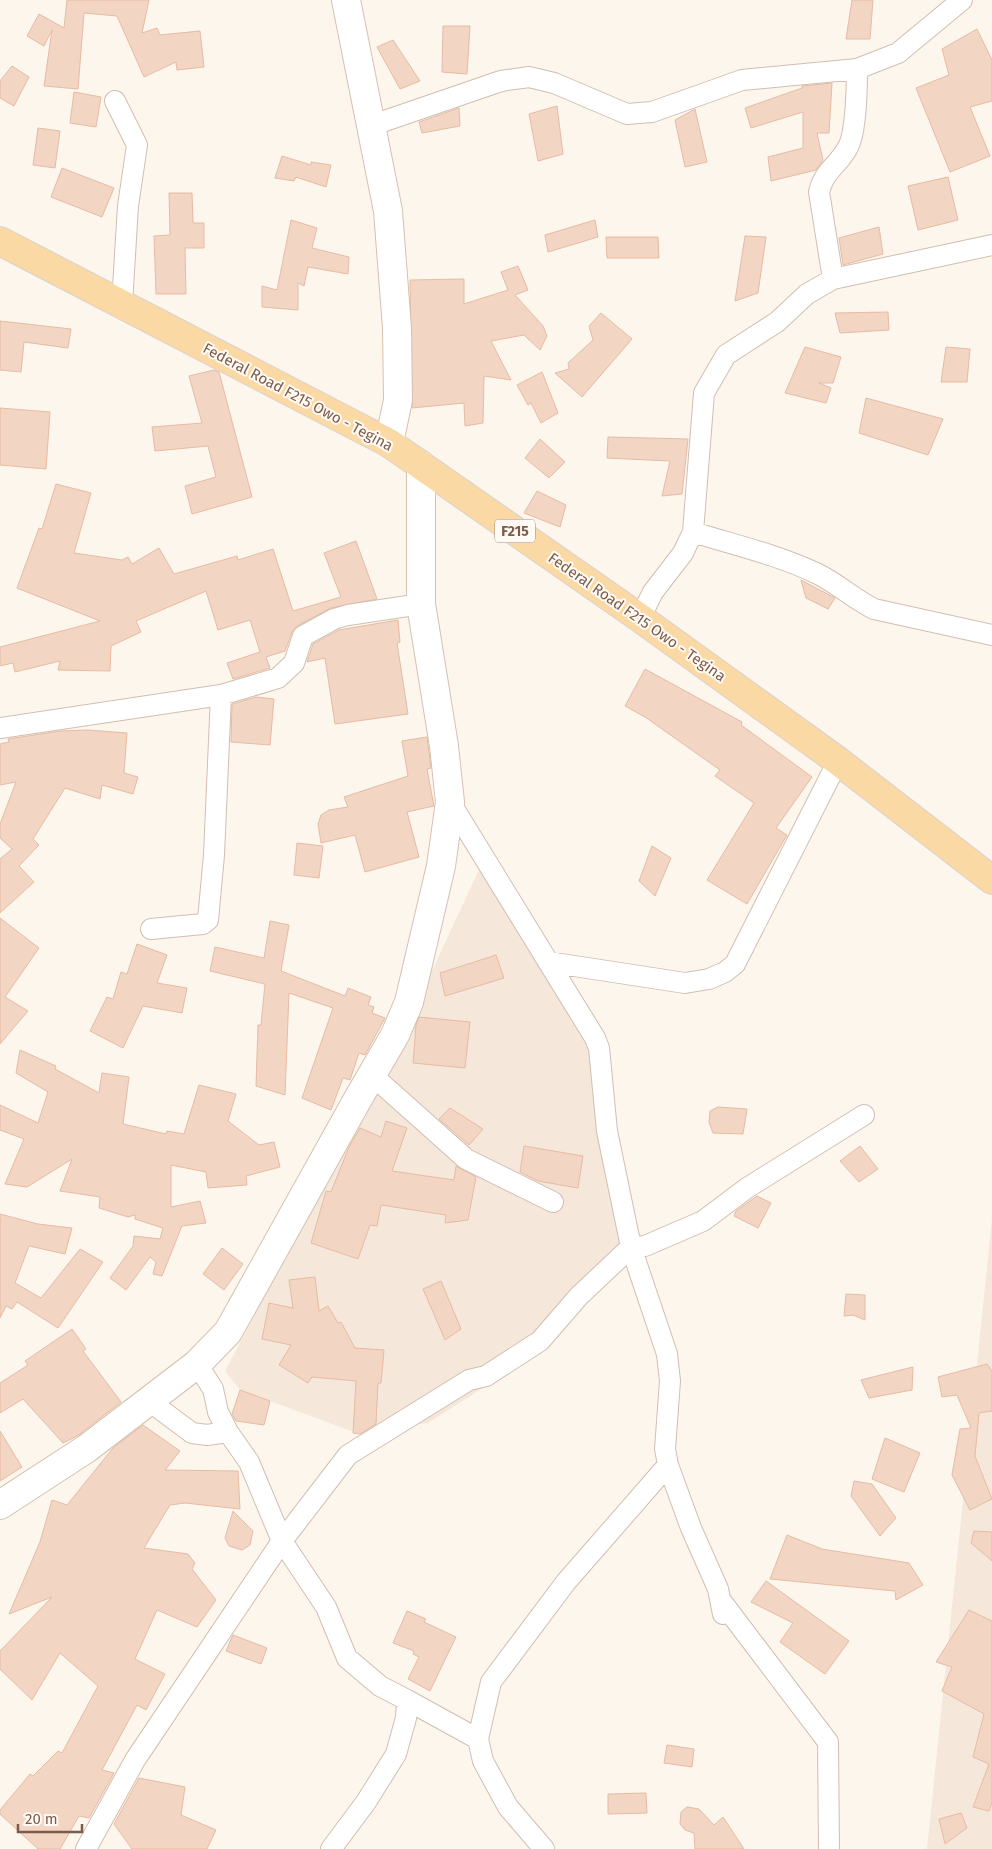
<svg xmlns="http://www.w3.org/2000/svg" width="992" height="1849" font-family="'Fira Sans',sans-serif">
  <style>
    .residential { fill: #f5e8da }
    .building { fill: #f3d5c3; stroke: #e6bba3 }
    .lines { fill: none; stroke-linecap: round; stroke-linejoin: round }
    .street-casing { stroke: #d1beb0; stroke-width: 22 }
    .secondary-casing { stroke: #d6c0b0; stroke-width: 30 }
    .primary-casing { stroke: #dad1cd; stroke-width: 30 }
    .street { stroke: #fff; stroke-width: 20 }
    .secondary { stroke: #fff; stroke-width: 28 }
    .primary { stroke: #fbd9a5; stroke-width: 28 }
    .labels { text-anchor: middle; stroke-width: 4; stroke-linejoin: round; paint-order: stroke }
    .shield { fill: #fffaf3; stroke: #a28b7f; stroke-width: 1 }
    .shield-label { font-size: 14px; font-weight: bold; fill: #7a5c4d }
    .street-label { font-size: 15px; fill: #7a5c4d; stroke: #fffaf3 }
  </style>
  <rect width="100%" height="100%" fill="#fdf6ec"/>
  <path class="residential" d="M484 859 596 1050 628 1243 505 1374 428 1423 354 1432 240 1390 225 1371 389 1063Z
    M992 1219V1849H927Z"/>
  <path class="building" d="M67 0H149L142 33 157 28 160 35 200 31 204 67 177 70 176 62 144 77 117 16 84 13 78 89 44 86 52 30 44 46 27 36 39 14 64 28Z
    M852 0H873L870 39H846Z
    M443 26H470L467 74 442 72Z
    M977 29 992 60V101L970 107 990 156 950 172 916 88 949 75 942 49Z
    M393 40 420 81 400 89 377 47Z
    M12 66 29 77 14 106 0 98V81Z
    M832 83 829 133H817L823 160 816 170 771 181 768 157 803 148V112L751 128 745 108 802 88V86Z
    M74 92 101 97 96 127 70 123Z
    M557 106 563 154 538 161 529 114Z
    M459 108 460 126 422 133 419 122Z
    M695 109 707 162 685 167 675 120Z
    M38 128 60 131 55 168 33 165Z
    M282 156 311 165V162L331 165 326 187 296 177 294 181 275 178Z
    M62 168 114 188 102 217 51 197Z
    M948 177 958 220 918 230 908 186Z
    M169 193H192L193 223H204V248H185L186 294H156L154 236 170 235Z
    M291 220 317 228 312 248 349 257 348 274 308 267 304 286 298 283V310L262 307V286L277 290Z
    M595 220 598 237 548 252 545 235Z
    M879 227 883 254 843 265 839 238Z
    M745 236 766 237 758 293 735 301Z
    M606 237H658L659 258H607Z
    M518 266 528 290 515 295 543 326 547 336 540 350 524 335 491 341 511 380 484 376 483 423 465 426 464 403 412 408 410 280 464 279V304L508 290 501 272Z
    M888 312 889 330 840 333 835 313Z
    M601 313 632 339 582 397 555 373 569 369 568 363 593 340 589 326Z
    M0 321 71 329 68 348 24 342 21 372 0 370Z
    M805 347 841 357 833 383H819L831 388 826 403 785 393Z
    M946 347 970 349 967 382H941Z
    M214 370 219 372 252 497 192 514 185 486 216 477 208 446 155 451 152 427 202 423 189 376Z
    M542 372 558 413 541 423 531 403 528 405 517 385Z
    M866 398 943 419 928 455 859 433Z
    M0 408 50 412 46 469 0 465Z
    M608 437 688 439 682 494 662 496 670 461 607 458Z
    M540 439 565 462 549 478 525 458Z
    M56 484 91 493 74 553 122 560 128 557 132 564 159 548 174 574 237 556 238 560 273 549 293 611 341 597 324 553 356 541 377 599 331 608 297 626 292 632 285 651 266 657 270 668 233 679 227 663 260 652 250 620 218 630 206 591 136 621 141 632 111 646 110 671 58 670 60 661 15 672 13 663 0 666V647L100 621 17 588 39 528 42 529Z
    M537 491 566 505 560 527 524 513Z
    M801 580 835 598 828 609 806 598Z
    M398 620 400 642 397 643 408 714 335 724 325 658 307 662 313 644 339 630Z
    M645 669 742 722 741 725 812 777 776 828 787 835 747 904 707 880 754 803 715 776 720 770 645 717 625 706Z
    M256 697 274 699 270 745 231 742 232 704Z
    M87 730 127 733 124 773 138 777 133 794 102 785 100 799 65 788 33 839 39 845 19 866 34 882 0 913V859L12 849 0 838V824L16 782 0 785V744L9 742 8 739 60 731Z
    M427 737 431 768 427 769 434 806 407 812 419 857 365 872 355 835 321 843 318 824 321 815 329 810 348 807 344 797 408 776 402 741Z
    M297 843 323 846 319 878 294 875Z
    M652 846 671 858 655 896 639 881Z
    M0 918 39 948 5 997 28 1011 0 1044Z
    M270 921 289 925 281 971 345 996 348 988 371 997 368 1005 374 1007 372 1013 385 1018 365 1055 359 1053 350 1080 343 1078 331 1110 302 1098 333 1008 289 993 285 1095 256 1086 258 1025H261L265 984 210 971 215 947 264 958Z
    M137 944 167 955 157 983 187 988 182 1013 143 1006 123 1048 90 1031 107 997 113 999 121 972 127 974Z
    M496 955 504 978 445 996 440 973Z
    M419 1017 470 1022 465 1068 413 1063 416 1025Z
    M20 1050 56 1066 55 1069 99 1093 102 1073 129 1077 123 1124 166 1134 167 1131 184 1134 199 1085 236 1094 228 1121 259 1145 274 1142 280 1167 246 1176 247 1185 208 1188 206 1172 171 1165V1207L200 1201 206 1223 182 1226 162 1276 153 1274 156 1262 150 1257 126 1290 110 1278 133 1246 134 1236 160 1239 163 1228 135 1219V1215L128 1217 99 1208 100 1197 60 1191 72 1159 27 1187 5 1184 24 1139 0 1130V1105L38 1123 48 1092 16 1073Z
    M718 1107 747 1109 743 1134 713 1133 709 1122 710 1111Z
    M450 1108 483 1129 469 1145 439 1119Z
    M386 1121 407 1128 392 1171 454 1180 456 1166 476 1177 468 1220 445 1223 446 1215 381 1205 377 1226 370 1225 358 1259 311 1243 326 1191 331 1192 349 1147 360 1128 381 1137Z
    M524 1146 583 1156 578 1188 538 1181 520 1172Z
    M860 1146 878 1169 859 1182 840 1161Z
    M757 1196 771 1203 758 1228 734 1216 736 1211Z
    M0 1214 38 1224 72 1228 65 1254 29 1246 15 1283 41 1298 80 1249 103 1262 58 1328 17 1302 12 1309 6 1306 0 1318Z
    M222 1248 243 1264 224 1290 203 1274Z
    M315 1277 319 1311 328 1306 338 1323 341 1322 355 1348 384 1350 381 1383H378L376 1424 360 1434 353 1433 356 1381 312 1377 308 1383 279 1365 291 1345 262 1339 269 1303 293 1308 289 1280Z
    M441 1281 461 1329 445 1340 423 1289Z
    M846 1294 865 1295V1320L853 1315 844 1316Z
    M72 1329 86 1349 83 1351 121 1402 77 1436 63 1443 23 1399 0 1413V1383L28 1365 25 1361Z
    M987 1364 992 1371V1411L979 1413 975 1456 992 1499 970 1510 952 1475 960 1429 971 1428 957 1395 942 1397 938 1377Z
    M913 1367 912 1390 869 1398 861 1380Z
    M240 1390 270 1401 264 1425 236 1421 232 1414Z
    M143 1425 180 1451 165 1470 238 1471 240 1509 185 1503 170 1505 144 1548 188 1554 195 1563 192 1569 216 1600 197 1627 157 1610 135 1659 165 1674 146 1710 137 1705 102 1770 114 1773 89 1818 79 1816 60 1849H38L0 1814V1810L30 1774 33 1776 58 1751 62 1753 98 1686 60 1653 32 1700 0 1669V1651L52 1597 9 1614 40 1542 52 1500 67 1505 113 1448Z
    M0 1431 22 1467 0 1481Z
    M885 1438 920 1453 904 1492 872 1479Z
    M854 1481 872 1484 896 1518 880 1536 851 1496Z
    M233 1511 253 1531 250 1545 242 1550 229 1546 225 1538Z
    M974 1531 992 1532V1561L971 1543Z
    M787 1535 822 1549 909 1563 923 1585 896 1600 895 1591 770 1579Z
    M766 1581 849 1641 825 1674 780 1642 793 1623 751 1602Z
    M969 1610 992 1621V1803L989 1811 973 1807 989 1764 973 1757 984 1714 942 1691 952 1667 936 1662Z
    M407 1611 426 1619 424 1622 456 1637 430 1691 408 1679 419 1657 413 1654 414 1651 393 1643Z
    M233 1635 267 1648 261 1664 226 1651Z
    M667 1745 694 1749 692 1767 664 1763Z
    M139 1778 185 1787 181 1815 216 1830 207 1849H132L114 1824Z
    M646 1793 647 1813 608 1814V1794Z
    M687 1807 699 1809 714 1825 723 1817 744 1849H695L694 1833 685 1830 680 1824 681 1812Z
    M961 1813 967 1828 945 1844 939 1819Z"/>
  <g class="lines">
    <g class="street-casing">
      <path id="street" d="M115 101 137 145 128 206 122 304
        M373 125 501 81 529 77 554 83 627 114 652 112 742 80 857 69 898 53 962 0
        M833 279 819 192C824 170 839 165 848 147 856 133 857 86 857 69
        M693 532C734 545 779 555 818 574 838 584 854 599 874 609L992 635
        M640 618 653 592 683 553 693 532 704 393 726 355 777 322 807 294 833 279 992 245
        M0 728 221 695 278 678 294 663 303 636 334 619 348 615 421 604
        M450 802 595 1038 599 1048 607 1131 631 1247 667 1354 670 1381 665 1449 668 1465 691 1528 718 1589 723 1614
        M151 929 203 924 208 920 214 855 221 695
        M548 962 685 983 709 979 725 972 735 964 838 761
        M373 1076 466 1159 553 1202
        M197 1364 213 1389 218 1412 228 1432 249 1462 282 1541 326 1607 347 1658 380 1686 407 1700 406 1718 396 1754 366 1802 331 1849
        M149 1401 192 1433 207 1435 228 1432
        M722 1602 828 1742 829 1849
        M407 1700 478 1739
        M86 1849 135 1760 282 1541 348 1455 469 1380 486 1376 540 1341 579 1296 631 1247 645 1246 703 1221 747 1188 864 1115
        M544 1849 508 1807 483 1761 478 1739 491 1682 566 1582 668 1465"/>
    </g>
    <g class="secondary-casing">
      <path id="secondary" d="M346 0 388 211 397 328 398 400 389 443
        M0 1505 86 1449 197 1364 228 1332 359 1097 395 1035 409 1002 441 866 450 802 444 746 421 604V465"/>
    </g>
    <g class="primary-casing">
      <path id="primary" d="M0 241 389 443 640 618 838 761 992 880"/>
    </g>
    <use href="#street" class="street"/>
    <use href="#secondary" class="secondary"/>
    <use href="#primary" class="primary"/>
  </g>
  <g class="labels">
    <rect class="shield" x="495" y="519.5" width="40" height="23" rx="4"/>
    <g class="shield-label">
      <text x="515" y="536">F215</text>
    </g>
    <g class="street-label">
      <text transform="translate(298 397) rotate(28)" y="5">Federal Road F215 Owo - Tegina</text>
      <text transform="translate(637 617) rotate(35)" y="5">Federal Road F215 Owo - Tegina</text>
    </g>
  </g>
  <path d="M18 1824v8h64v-8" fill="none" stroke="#7a5c4d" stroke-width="2.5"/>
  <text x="25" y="1824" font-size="15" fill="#7a5c4d" stroke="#fffaf3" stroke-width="4" paint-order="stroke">20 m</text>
</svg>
